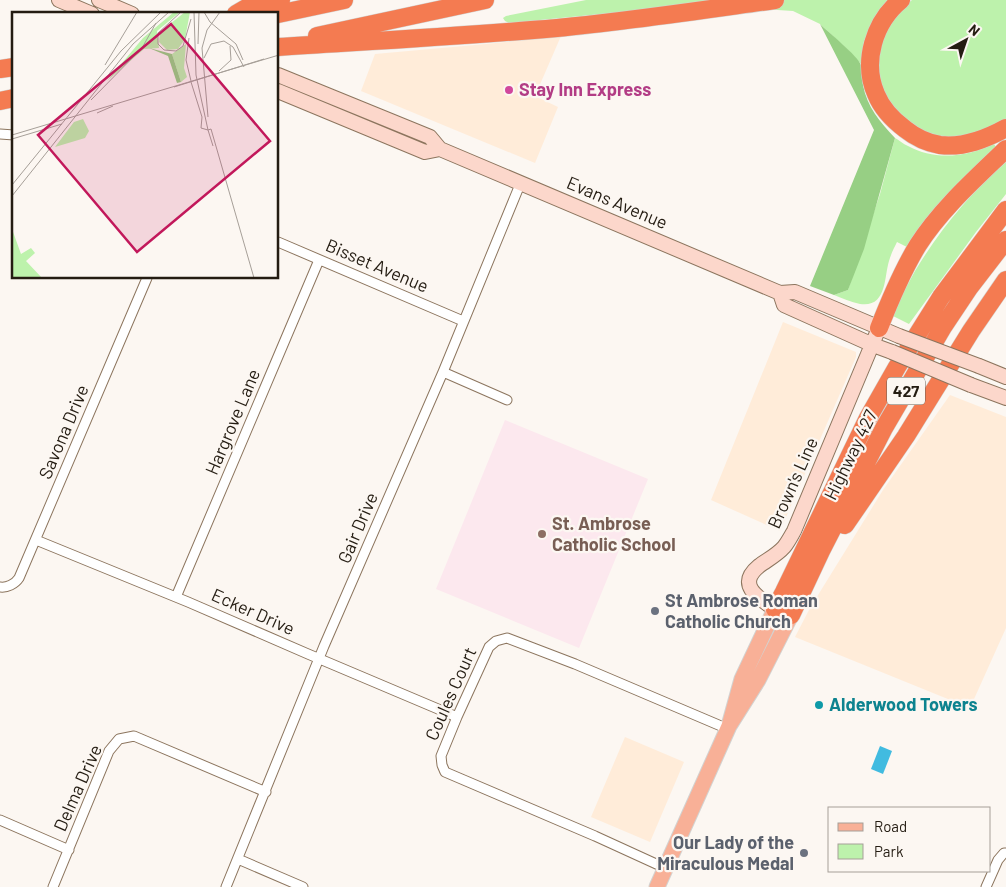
<svg xmlns="http://www.w3.org/2000/svg" width="1006" height="887" font-family="Barlow,sans-serif">
  <style>
    .built { fill: #ffecd9 }
    .education { fill: #fce8ee }
    .green { fill: #bdf2ac }
    .forest { fill: #97cf84 }
    .water { fill: #41bbe0 }
    .lines { fill: none; stroke-linecap: round; stroke-linejoin: round }
    .street-casing { stroke: #8c755e; stroke-width: 11 }
    .secondary-casing { stroke: #8c755e; stroke-width: 16 }
    .primary-casing { stroke: #d3d2d0; stroke-width: 17 }
    .highway-casing { stroke: #d3d2d0; stroke-width: 19 }
    .street { stroke: #fff; stroke-width: 9 }
    .secondary { stroke: #fcd7cb; stroke-width: 14 }
    .primary { stroke: #f8b097; stroke-width: 15 }
    .highway { stroke: #f47b51; stroke-width: 18 }
    .secondary-bridge-casing { stroke: #8c755e; stroke-width: 16; stroke-linecap: butt }
    .secondary-bridge { stroke: #fcd7cb; stroke-width: 14 }
    .hotel-dot { fill: #d1479c; stroke: #fcf7f2; stroke-width: 2 }
    .education-dot { fill: #8d6e63; stroke: #fcf7f2; stroke-width: 2 }
    .worship-dot { fill: #6b7280; stroke: #fcf7f2; stroke-width: 2 }
    .culture-dot { fill: #0f9aa8; stroke: #fcf7f2; stroke-width: 2 }
    .labels { text-anchor: middle; stroke-width: 4.5; stroke-linejoin: round; paint-order: stroke }
    .shield { fill: #fcf7f2; stroke: #655e55; stroke-width: 1 }
    .shield-label { font-size: 16px; font-weight: bold; fill: #241c12 }
    .hotel-label { font-size: 18px; font-weight: bold; fill: #b23c85; stroke: #fcf7f2; text-anchor: start }
    .street-label { font-size: 18px; fill: #241c12; stroke: #fcf7f2 }
    .education-label { font-size: 18px; font-weight: bold; fill: #785e54; stroke: #fcf7f2; text-anchor: start }
    .worship-label { font-size: 18px; font-weight: bold; fill: #5b616d; stroke: #fcf7f2; text-anchor: start }
    .culture-label { font-size: 18px; font-weight: bold; fill: #0d838f; stroke: #fcf7f2; text-anchor: start }
    .inset-road { fill: none; stroke: #a69f98; stroke-width: 1 }
    .view { fill: #c2185b; fill-opacity: 0.15; stroke: #c2185b; stroke-width: 2.5 }
    .inset-edge { fill: none; stroke: #241c12; stroke-width: 2.5 }
  </style>
  <rect width="100%" height="100%" fill="#fcf7f2"/>
  <path class="built" d="M561 36 535 96 558 107 535 163 361 91 375 54 486 44Z
    M783 322 856 352V357L780 531 711 500Z
    M950 395 1006 417V628L970 708 795 637 810 608 883 490Z
    M625 737 684 762 650 842 591 817Z"/>
  <path class="education" d="M505 420 648 479 579 648 436 589Z"/>
  <path class="green" d="M586 0H890L871 25 864 41 861 64 847 49 820 24 793 11 695 5 509 23 505 21 503 18 506 16Z
    M912 0H1006V121L992 128 962 137 941 138 927 134 902 120 882 93 877 64 882 36 899 10Z
    M895 138C899 140 903 144 908 146 935 161 967 157 994 144L998 150 909 248 897 242C894 248 891 254 889 261 884 277 887 308 860 304 851 302 842 298 834 295L848 290 880 194Z
    M1006 162V194L976 232 909 324 891 315C899 300 907 286 915 271 939 231 970 193 1006 162Z"/>
  <path class="forest" d="M820 24C828 32 858 56 861 65 864 71 862 79 863 85 867 107 880 122 895 138L864 249 848 290 834 295 810 286 874 130Z"/>
  <path class="water" d="M880 746 892 751 883 774 871 769Z"/>
  <g class="lines">
    <g class="street-casing">
      <path id="street" d="M0 134 14 135
        M278 242 463 321
        M443 372 507 400
        M36 540 188 602 308 654 457 717
        M0 587C7 588 15 584 19 578L147 278
        M176 597 319 260
        M0 820 69 850
        M238 859 303 887
        M665 868 595 836 445 772 442 765 441 756 457 717 489 647 496 641 507 638 575 664 728 729
        M53 887 109 751 119 739 134 736 266 792
        M226 887 324 646 443 372 521 182
        M986 887 998 860 1004 853H1006"/>
    </g>
    <g class="secondary-casing">
      <path id="secondary" d="M59 0 92 14
        M99 0 132 14
        M278 75 430 137 440 149 780 293 795 292 899 336
        M278 91 425 152 440 149
        M780 293 784 305 873 345 892 352
        M979 366 1006 377
        M971 385 1006 398
        M775 609C758 598 736 585 759 566 767 560 777 555 784 547 788 542 791 536 794 531L879 328"/>
    </g>
    <g class="primary-casing">
      <path id="primary" d="M657 887 729 726 758 680 791 615 775 609 742 679 729 726"/>
    </g>
    <g class="highway-casing">
      <path id="highway" d="M901 0C874 22 862 62 876 94 882 109 893 120 905 129 915 137 928 143 940 145 964 148 986 139 1006 128
        M236 14 248 7 281 0
        M278 14 344 0
        M317 36 485 0
        M278 47C371 41 464 36 557 28 630 21 703 10 775 0
        M0 69 14 67
        M0 101 14 98
        M879 328C890 300 902 271 918 245 941 209 975 179 1006 149
        M845 525 906 436 971 331 1006 280
        M775 609 784 592 868 418 897 367 941 297 1006 210
        M791 615 821 551 884 428 943 327 969 288 1006 240"/>
    </g>
    <use href="#street" class="street"/>
    <use href="#secondary" class="secondary"/>
    <use href="#primary" class="primary"/>
    <use href="#highway" class="highway"/>
    <g class="secondary-bridge-casing">
      <path id="secondary-bridge" d="M899 336 979 366
        M892 352 971 385"/>
    </g>
    <use href="#secondary-bridge" class="secondary-bridge"/>
  </g>
  <circle class="hotel-dot" cx="509" cy="90" r="5"/>
  <circle class="education-dot" cx="542" cy="534" r="5"/>
  <g class="worship-dot">
    <circle cx="655" cy="611" r="5"/>
    <circle cx="804" cy="853" r="5"/>
  </g>
  <circle class="culture-dot" cx="819" cy="705" r="5"/>
  <g class="labels">
    <rect class="shield" x="887" y="377.5" width="38" height="27" rx="4"/>
    <g class="shield-label">
      <text x="906" y="397">427</text>
    </g>
    <g class="hotel-label">
      <text x="519" y="96">Stay Inn Express</text>
    </g>
    <g class="street-label">
      <text transform="translate(617 203) rotate(23)" y="6">Evans Avenue</text>
      <text transform="translate(377 266) rotate(23)" y="6">Bisset Avenue</text>
      <text transform="translate(233 422) rotate(-67)" y="6">Hargrove Lane</text>
      <text transform="translate(64 432) rotate(-67)" y="6">Savona Drive</text>
      <text transform="translate(851 455) rotate(-64)" y="6">Highway 427</text>
      <text transform="translate(793 483) rotate(-66)" y="6">Brown's Line</text>
      <text transform="translate(358 528) rotate(-67)" y="6">Gair Drive</text>
      <text transform="translate(253 612) rotate(24)" y="6">Ecker Drive</text>
      <text transform="translate(451 694) rotate(-66)" y="6">Coules Court</text>
      <text transform="translate(78 788) rotate(-66)" y="6">Delma Drive</text>
    </g>
    <g class="education-label">
      <text x="552" y="530">St. Ambrose<tspan x="552" dy="21">Catholic School</tspan></text>
    </g>
    <g class="worship-label">
      <text x="665" y="607">St Ambrose Roman<tspan x="665" dy="21">Catholic Church</tspan></text>
      <text x="794" y="849" text-anchor="end">Our Lady of the<tspan x="794" dy="21">Miraculous Medal</tspan></text>
    </g>
    <g class="culture-label">
      <text x="829" y="711">Alderwood Towers</text>
    </g>
  </g>
  <g transform="translate(12 12)">
    <rect width="266" height="266" fill="#fcf7f2"/>
    <path d="M162 0H168L145 19 147 36 132 37 95 69 131 26ZM173 0H178L173 27 166 37 155 38 147 30 148 20ZM174 32 172 56 175 65 169 70 160 42ZM71 107 77 119 73 126 43 135 62 110ZM0 217 9 242 19 236 23 241 14 249 30 266H0Z" fill="#bdf2ac"/>
    <path d="M137 36 160 42 169 70 165 71 156 44Z" fill="#97cf84"/>
    <path class="inset-road" d="M169 0 146 21V32L152 38 164 39 171 34 179 7M182 0 184 63 196 118M192 0 198 10 224 32 231 48M177 26 174 48 179 69M186 32 187 0M192 46 199 32 212 29 221 35 232 55M93 53 125 0M207 59 219 48 218 34M179 70 190 105 189 116 196 118M162 75 252 47M79 88 130 36 144 11M85 101 101 94M196 105 190 36 195 18 208 0M196 118 199 117 242 266M196 118 201 134M0 123 267 43M0 127 50 112M0 173 109 39 149 0M0 184 121 32 157 0"/>
    <path class="view" d="M159 12 258 129 125 240 26 123Z"/>
    <rect width="266" height="266" class="inset-edge"/>
  </g>
  <rect x="828" y="807" width="162" height="65" fill="#fcf7f2" stroke="#a69f98"/>
  <rect x="838" y="823" width="25" height="8" fill="#f8b097" stroke="#a69f98"/>
  <text x="874" y="832" font-size="15" fill="#241c12">Road</text>
  <rect x="838" y="844" width="25" height="15" fill="#bdf2ac" stroke="#a69f98"/>
  <text x="874" y="857" font-size="15" fill="#241c12">Park</text>
  <g transform="translate(966 40) rotate(40)" stroke="#fcf7f2" stroke-width="4" paint-order="stroke">
  <path d="M0-4L9 19L0 12L-9 19Z" fill="#241c12"/>
  <text y="-8" font-size="14" font-weight="bold" text-anchor="middle" fill="#241c12">N</text>
  </g>
</svg>
